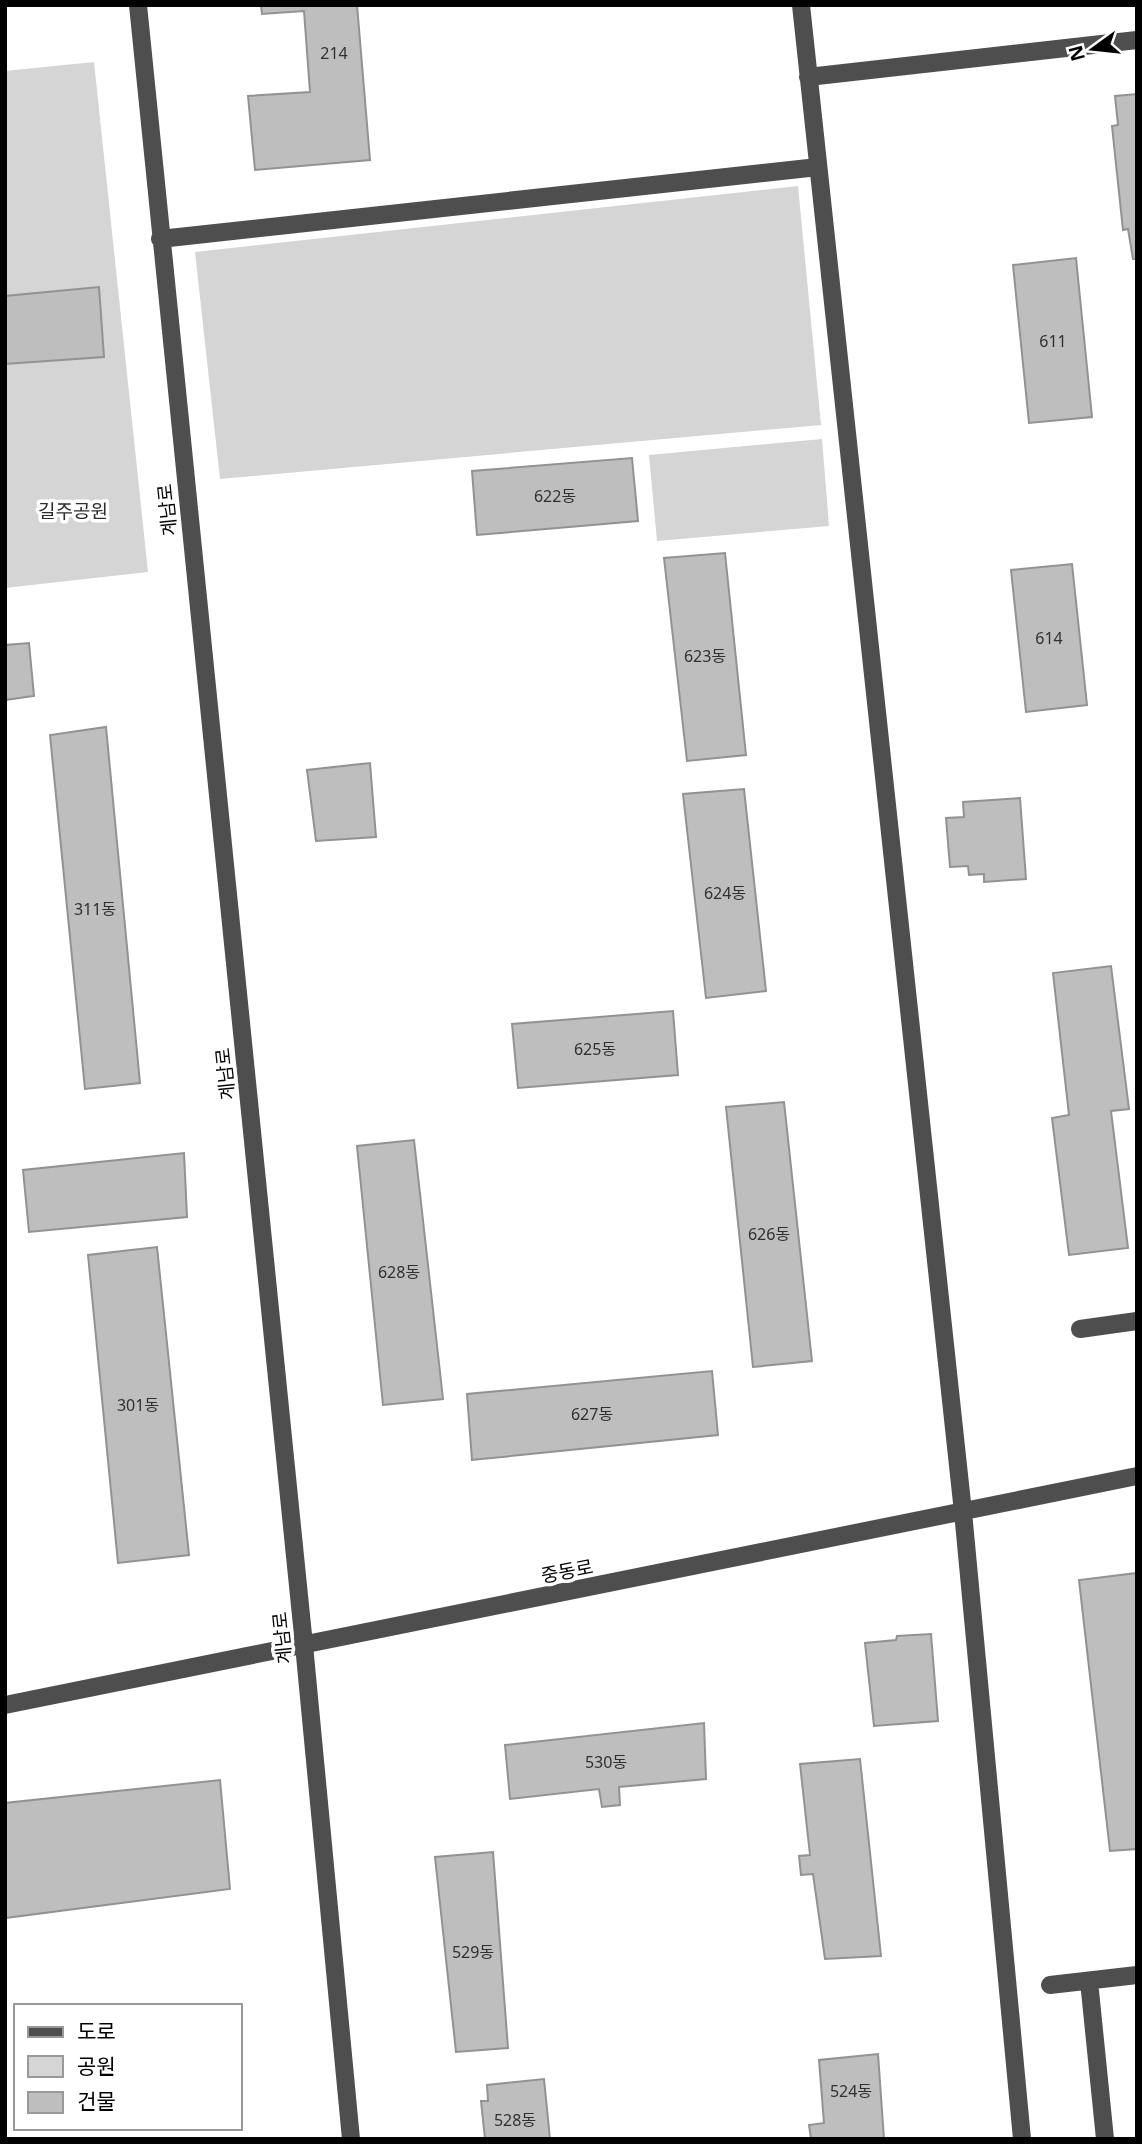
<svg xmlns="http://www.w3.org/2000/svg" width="1142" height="2144" font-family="'Noto Sans','Noto Sans KR',sans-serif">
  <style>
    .green { fill: #d5d5d5 }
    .building { fill: #bebebe; stroke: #929292; stroke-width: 2 }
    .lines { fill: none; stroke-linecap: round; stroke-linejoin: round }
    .minor { stroke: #4e4e4e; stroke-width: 18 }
    .labels { text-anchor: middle; stroke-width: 7; stroke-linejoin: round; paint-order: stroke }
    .number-label { font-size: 16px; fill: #303030 }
    .street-label { font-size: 19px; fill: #000; stroke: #fff }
    .park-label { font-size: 19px; fill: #2c2c2c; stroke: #fff }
  </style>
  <rect width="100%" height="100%" fill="#fff"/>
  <path class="green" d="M94 62 148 572 5 588V71Z
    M798 186 821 425 220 479 195 252Z
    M822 439 829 526 657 541 649 455Z"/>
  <path class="building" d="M261 5H357L370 160 255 170 248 96 310 92 304 11 262 14Z
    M1137 94V259H1133L1128 229 1123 230 1112 126 1118 125 1115 96Z
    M1076 258 1092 417 1029 423 1013 265Z
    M99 287 104 357 5 364V296Z
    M632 458 638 521 477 535 472 471Z
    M725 553 746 755 687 761 664 558Z
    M1072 564 1087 705 1026 712 1011 570Z
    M29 643 34 696 5 700V645Z
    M106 727 140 1083 85 1089 50 735Z
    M370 763 376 837 316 841 307 770Z
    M744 789 766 991 706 998 683 794Z
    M1020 798 1026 879 984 882V874L969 875 968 866 950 867 946 818 964 817 963 802Z
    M1111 966 1129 1109 1111 1111 1128 1248 1069 1255 1052 1118 1069 1115 1053 973Z
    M673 1011 678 1075 518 1088 512 1024Z
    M784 1102 812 1361 753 1367 726 1107Z
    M414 1140 443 1399 383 1405 357 1146Z
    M184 1153 187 1217 29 1232 23 1170Z
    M157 1247 189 1555 118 1563 88 1255Z
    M712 1371 718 1435 472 1460 467 1394Z
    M1137 1573V1849L1110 1851 1079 1580Z
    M931 1634 938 1721 874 1726 865 1643 896 1640 897 1636Z
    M704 1723 706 1779 619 1787 620 1805 602 1807 599 1789 510 1799 505 1745Z
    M860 1759 881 1956 825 1959 813 1874 801 1875 799 1856 810 1855 800 1764Z
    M220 1780 230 1889 5 1918V1803Z
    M493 1852 508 2048 456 2052 435 1857Z
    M878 2054 884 2139H811L809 2125 824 2123 819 2060Z
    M544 2079 550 2139H485L481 2101H488L487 2085Z"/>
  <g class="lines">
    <path class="minor" d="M138 5 304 1645 351 2139
      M801 5 963 1512 1022 2139
      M808 77 1137 40
      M160 239 818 167
      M1080 1329 1137 1321
      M5 1705 1137 1476
      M1089 1981 1105 2139
      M1050 1985 1137 1975"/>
  </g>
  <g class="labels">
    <g class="number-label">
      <text x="334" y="59">214</text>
      <text x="1053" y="347">611</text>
      <text x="555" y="502">622동</text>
      <text x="1049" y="644">614</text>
      <text x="705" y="662">623동</text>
      <text x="725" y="899">624동</text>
      <text x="95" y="915">311동</text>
      <text x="595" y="1055">625동</text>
      <text x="769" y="1240">626동</text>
      <text x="399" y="1278">628동</text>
      <text x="138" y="1411">301동</text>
      <text x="592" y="1420">627동</text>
      <text x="606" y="1768">530동</text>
      <text x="473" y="1958">529동</text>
      <text x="851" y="2097">524동</text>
      <text x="515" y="2126">528동</text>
    </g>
    <g class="street-label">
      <text transform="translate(167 510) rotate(-96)" y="7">계남로</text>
      <text transform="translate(225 1074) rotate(-96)" y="7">계남로</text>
      <text transform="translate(567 1571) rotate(-11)" y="7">중동로</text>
      <text transform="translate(282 1638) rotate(-96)" y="7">계남로</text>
    </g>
    <g class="park-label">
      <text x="73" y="518">길주공원</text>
    </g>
  </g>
  <rect width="1142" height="2144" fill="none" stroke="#000000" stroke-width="14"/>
  <rect x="14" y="2004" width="228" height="126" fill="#ffffff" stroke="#999999" stroke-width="2"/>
  <rect x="28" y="2027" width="35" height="10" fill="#4e4e4e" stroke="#999999" stroke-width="2"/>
  <text x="77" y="2039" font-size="21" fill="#000000">도로</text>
  <rect x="28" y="2056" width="35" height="21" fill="#d5d5d5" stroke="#999999" stroke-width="2"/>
  <text x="77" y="2074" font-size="21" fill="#000000">공원</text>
  <rect x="28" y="2092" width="35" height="21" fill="#bebebe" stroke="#999999" stroke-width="2"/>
  <text x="77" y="2109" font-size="21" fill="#000000">건물</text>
  <g transform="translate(1093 49) rotate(255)" stroke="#ffffff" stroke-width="5" paint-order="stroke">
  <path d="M0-5L12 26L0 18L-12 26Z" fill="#000000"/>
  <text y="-10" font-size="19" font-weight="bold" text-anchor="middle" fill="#000000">N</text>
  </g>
</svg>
